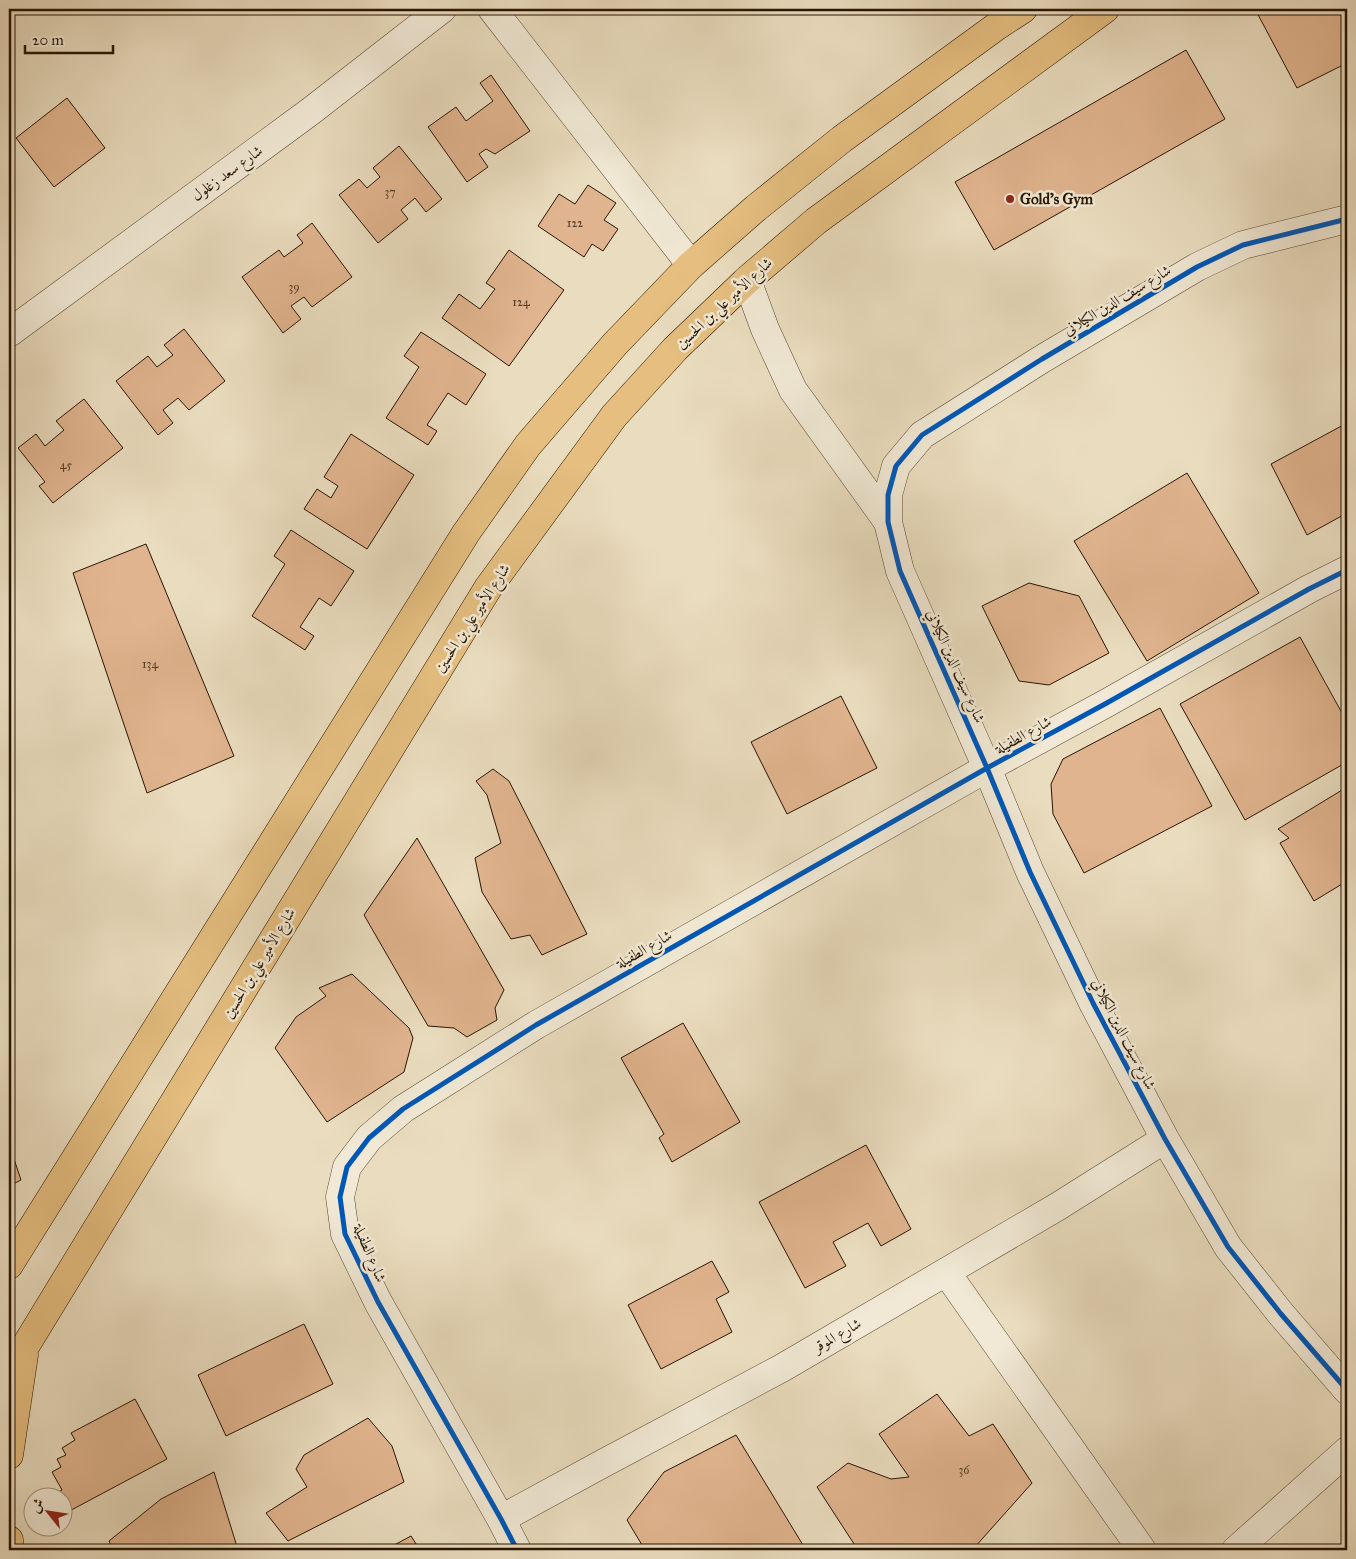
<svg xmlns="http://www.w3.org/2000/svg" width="1356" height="1559" font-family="'IM FELL Great Primer',Amiri,serif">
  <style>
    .building { fill: #e0b48e; stroke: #281500 }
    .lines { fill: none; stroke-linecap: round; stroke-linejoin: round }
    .minor-casing { stroke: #584730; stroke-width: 29 }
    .major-casing { stroke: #281500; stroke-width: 29 }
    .minor { stroke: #f1e9d5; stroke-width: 28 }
    .major { stroke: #e5be80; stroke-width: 28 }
    .cycleway-casing { stroke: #f1e9d5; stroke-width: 8 }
    .cycleway { stroke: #0057b8; stroke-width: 5 }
    .poi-dot { fill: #8f2418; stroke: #f1e9d5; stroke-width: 2 }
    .labels { text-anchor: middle; stroke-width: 5; stroke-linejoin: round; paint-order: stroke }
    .number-label { font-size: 12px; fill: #563d24 }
    .street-label { font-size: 15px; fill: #281500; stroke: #f1e9d5 }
    .poi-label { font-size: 15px; font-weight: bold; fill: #281500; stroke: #f1e9d5; text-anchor: start }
  </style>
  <rect width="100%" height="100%" fill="#eaddbf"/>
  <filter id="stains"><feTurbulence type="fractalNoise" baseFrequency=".004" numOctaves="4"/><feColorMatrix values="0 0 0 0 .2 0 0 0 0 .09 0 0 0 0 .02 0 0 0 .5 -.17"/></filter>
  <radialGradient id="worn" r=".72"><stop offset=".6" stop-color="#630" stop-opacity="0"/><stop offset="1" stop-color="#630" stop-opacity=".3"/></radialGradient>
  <path class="building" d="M1255 9H1347V63L1297 88Z
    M1186 50 1225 119 994 250 955 182Z
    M491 75 530 131 495 154 486 149 479 154 488 167 467 182 428 127 456 107 466 121 493 101 480 83Z
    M67 98 105 148 54 187 16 138Z
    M399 146 442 199 426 212 415 198 401 210 408 219 378 243 339 195 359 179 367 188 380 177 373 168Z
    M588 185 616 203 604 220 618 229 603 251 592 244 584 257 538 226 559 194 575 204Z
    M312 223 352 277 312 307 304 297 291 306 301 319 283 333 242 277 279 250 284 257 303 243 297 235Z
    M509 250 564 290 509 366 442 318 459 294 480 309 495 289 486 283Z
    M184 329 225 381 189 410 178 398 163 410 173 423 158 435 116 381 148 356 157 367 173 355 164 345Z
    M421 332 486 374 466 405 448 393 427 425 437 431 428 445 386 418 419 367 404 356Z
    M84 399 123 448 53 503 39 486 45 482 18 448 36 434 45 446 64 430 56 421Z
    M1347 423V513L1307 535 1271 464Z
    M351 434 414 475 367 549 304 509 317 489 331 498 338 486 324 477Z
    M1187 473 1259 593 1147 661 1074 541Z
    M291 530 354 571 331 606 319 598 300 627 314 636 305 650 252 616 285 564 274 556Z
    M146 544 234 756 147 793 73 573Z
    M1029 583 1079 596 1109 653 1049 685 1019 681 982 606Z
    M1300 637 1347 722V762L1245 820 1180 704Z
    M841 696 877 768 787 814 751 742Z
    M1160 708 1212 806 1084 873 1053 814 1051 784 1063 759Z
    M493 769 509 781 587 934 542 955 530 935 511 939 482 892 475 858 501 843 487 795 476 781Z
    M1347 787V881L1314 901 1280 843 1289 838 1278 829Z
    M417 838 504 990 495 1008 497 1020 467 1037 454 1028 428 1026 364 915Z
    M352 974 409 1028 413 1038 404 1072 327 1122 275 1048 296 1017 326 996 319 988Z
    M683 1023 740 1122 672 1162 659 1138 664 1134 621 1058Z
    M9 1144 21 1180 9 1186Z
    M866 1145 911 1229 881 1246 868 1223 833 1242 846 1266 805 1288 759 1202Z
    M712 1261 729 1292 716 1299 732 1332 661 1369 628 1305Z
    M304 1324 333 1384 226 1436 198 1375Z
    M937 1394 969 1436 993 1424 1032 1483 974 1548 963 1550H858L817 1487 848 1463 891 1479 909 1477 879 1434Z
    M135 1399 167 1459 62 1515V1496H52L62 1490 52 1472 61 1467 57 1459 66 1455 62 1448 75 1440 71 1433Z
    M368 1418 392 1446 404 1482 288 1541 266 1513 307 1487 296 1469 304 1455Z
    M736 1435 806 1550H645L627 1520 664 1472Z
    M214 1472 238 1550H113L109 1541 161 1499Z
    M411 1536 420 1550H385Z"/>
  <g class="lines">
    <g class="minor-casing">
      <path id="minor" d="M492 9 691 265
        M1347 219 1243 245 1197 267 1042 359 922 435 896 466 888 495V522L900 571 987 768 1030 872 1093 1003 1165 1139 1228 1247 1281 1314 1347 1390
        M747 280 765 329 793 390 888 522
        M9 333 311 111 442 9
        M946 1272 1142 1550
        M501 1519 602 1464 782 1368 1057 1207 1165 1139
        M517 1550 501 1519 378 1302 345 1234 340 1197 347 1167 369 1138 403 1109 536 1025 987 768 1105 704 1309 589 1347 570
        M1236 1550 1347 1451"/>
    </g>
    <g class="major-casing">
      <path id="major" d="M9 1265 466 533 528 445 615 344 691 265 756 208 842 139 997 26 1023 9
        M9 1375 26 1345 488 588 614 416 675 349 747 280 816 221 1105 9
        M9 1455 24 1355
        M9 1540 10 1550"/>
    </g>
    <use href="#minor" class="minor"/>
    <use href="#major" class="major"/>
    <g class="cycleway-casing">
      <path id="cycleway" d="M1347 219 1243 245 1197 267 1042 359 922 435 896 466 888 495V522L900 571 987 768 1030 872 1093 1003 1165 1139 1228 1247 1281 1314 1347 1390
        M517 1550 501 1519 378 1302 345 1234 340 1197 347 1167 369 1138 403 1109 536 1025 987 768 1105 704 1309 589 1347 570"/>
    </g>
    <use href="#cycleway" class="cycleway"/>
  </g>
  <circle class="poi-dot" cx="1010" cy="199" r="5"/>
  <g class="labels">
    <g class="number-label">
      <text x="390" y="196">37</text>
      <text x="575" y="227">122</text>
      <text x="294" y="291">39</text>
      <text x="521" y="306">124</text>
      <text x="66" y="469">45</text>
      <text x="150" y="668">134</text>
      <text x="964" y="1474">36</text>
    </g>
    <g class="street-label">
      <text transform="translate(227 173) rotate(-36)" y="5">شارع سعد زغلول</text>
      <text transform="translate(1117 300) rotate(-31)" y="5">شارع سيف الدين الكيلاني</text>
      <text transform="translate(724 303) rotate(-43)" y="5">شارع الأمير علي بن الحسين</text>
      <text transform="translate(472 618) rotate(-57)" y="5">شارع الأمير علي بن الحسين</text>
      <text transform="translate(956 666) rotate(66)" y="5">شارع سيف الدين الكيلاني</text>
      <text transform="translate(1023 735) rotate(-29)" y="5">شارع الطفيلة</text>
      <text transform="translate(644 949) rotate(-30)" y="5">شارع الطفيلة</text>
      <text transform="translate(259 963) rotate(-59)" y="5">شارع الأمير علي بن الحسين</text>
      <text transform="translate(1124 1034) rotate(63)" y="5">شارع سيف الدين الكيلاني</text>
      <text transform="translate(370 1253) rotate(67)" y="5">شارع الطفيلة</text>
      <text transform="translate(837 1335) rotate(-30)" y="5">شارع الموقر</text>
    </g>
    <g class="poi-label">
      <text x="1020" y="204">Gold's Gym</text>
    </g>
  </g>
  <rect width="1356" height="1559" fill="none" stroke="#eaddbf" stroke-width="30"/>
  <rect x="10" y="10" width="1336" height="1539" fill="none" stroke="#281500" stroke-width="2.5"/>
  <rect x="15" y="15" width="1326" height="1529" fill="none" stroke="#281500"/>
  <g transform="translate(48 1512) rotate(300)"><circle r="24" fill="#f1e9d5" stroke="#a19480"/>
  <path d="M0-4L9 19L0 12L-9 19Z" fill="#8f2418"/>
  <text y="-8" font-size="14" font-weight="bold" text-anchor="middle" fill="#281500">ش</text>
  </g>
  <path d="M25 45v8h88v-8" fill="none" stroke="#281500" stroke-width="2.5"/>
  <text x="32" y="45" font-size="15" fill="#281500" stroke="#f1e9d5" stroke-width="4" paint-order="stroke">20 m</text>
  <rect width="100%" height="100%" filter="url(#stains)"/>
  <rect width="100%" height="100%" fill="url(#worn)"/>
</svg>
